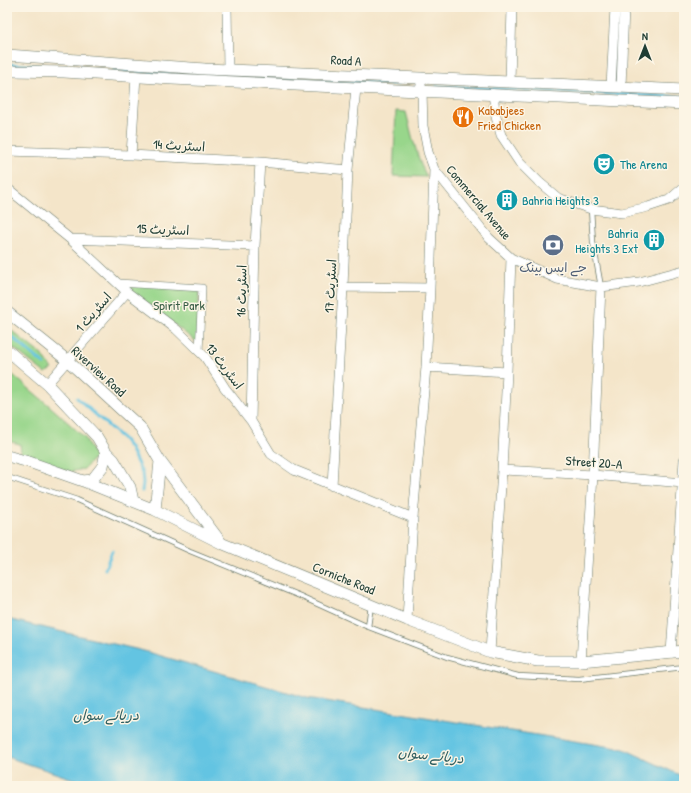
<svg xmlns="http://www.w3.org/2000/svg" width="691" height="793" font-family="'Patrick Hand','Playpen Sans Arabic',sans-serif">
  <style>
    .green { fill: #98d68b; stroke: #5c8a60 }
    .water { fill: #63c4e2; stroke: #41808b }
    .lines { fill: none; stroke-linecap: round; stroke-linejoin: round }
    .stream { stroke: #63c4e2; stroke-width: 3 }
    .service-casing { stroke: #6a7868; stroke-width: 6 }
    .pedestrian-casing { stroke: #6a7868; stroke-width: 8 }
    .minor-casing { stroke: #6a7868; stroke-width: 10 }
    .tertiary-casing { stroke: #6a7868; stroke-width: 12 }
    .service { stroke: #fff; stroke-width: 4.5 }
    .pedestrian { stroke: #fff; stroke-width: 7 }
    .minor { stroke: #fff; stroke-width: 9 }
    .tertiary { stroke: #fff; stroke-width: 11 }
    .labels { text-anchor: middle; stroke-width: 3; stroke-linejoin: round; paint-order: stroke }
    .street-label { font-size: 13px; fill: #1f3d34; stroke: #fcf5e5 }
    .food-label { font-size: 13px; fill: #c56008; stroke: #fcf5e5; text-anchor: start }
    .culture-label { font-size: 13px; fill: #0d838f; stroke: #fcf5e5; text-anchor: start }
    .service-label { font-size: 13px; fill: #4e5e75; stroke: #fcf5e5 }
    .park-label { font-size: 13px; fill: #375c45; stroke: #fcf5e5 }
    .water-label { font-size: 14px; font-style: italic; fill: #305f60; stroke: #fcf5e5 }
  </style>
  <rect width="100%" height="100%" fill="#fcf5e5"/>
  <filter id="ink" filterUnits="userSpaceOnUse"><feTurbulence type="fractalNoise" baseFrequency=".025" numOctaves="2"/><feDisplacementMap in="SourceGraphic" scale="8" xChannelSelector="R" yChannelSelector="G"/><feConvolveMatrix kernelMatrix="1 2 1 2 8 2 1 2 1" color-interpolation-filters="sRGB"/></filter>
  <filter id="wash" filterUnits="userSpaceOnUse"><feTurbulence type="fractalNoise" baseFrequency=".012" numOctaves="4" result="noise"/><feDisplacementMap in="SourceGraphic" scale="16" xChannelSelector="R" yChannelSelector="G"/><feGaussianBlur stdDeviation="0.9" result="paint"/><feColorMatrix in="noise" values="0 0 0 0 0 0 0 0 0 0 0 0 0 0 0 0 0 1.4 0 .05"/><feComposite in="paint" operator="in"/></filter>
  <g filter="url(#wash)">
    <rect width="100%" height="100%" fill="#f4e5c9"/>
    <path class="green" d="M396 111 406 112 413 140 421 165 427 177 393 176Z
      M121 283 199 287 198 343Z
      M7 327 43 356 52 369 45 373 7 343Z
      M7 370 52 408 85 438 95 457 84 469 69 472 21 453 20 444 7 441Z"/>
    <path class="water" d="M7 619 144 651 307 698 624 749 684 777V786H94L7 757Z"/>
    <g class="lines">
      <path class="stream" d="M7 64 42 66
        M114 70 200 75
        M224 76 398 84
        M437 86 684 97
        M7 333 44 364
        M77 398 123 439 130 448 142 473 143 483 142 491
        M105 569 112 551"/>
    </g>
  </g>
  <g filter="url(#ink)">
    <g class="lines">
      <g class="service-casing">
        <path id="service" d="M591 209 593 242 601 287
          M7 477 77 500 190 551 300 596 366 626 447 657 518 676 579 679 684 667
          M368 627 371 605"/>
      </g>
      <g class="pedestrian-casing">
        <path id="pedestrian" d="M118 283 202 288 199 352"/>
      </g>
      <g class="minor-casing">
        <path id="minor" d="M227 7 228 69
          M420 78 422 91 423 126 428 152 434 169 489 238 511 258 557 279 601 287 639 282 684 270
          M510 82 512 7
          M611 87 615 7
          M621 87 624 7
          M493 94 496 117 501 135 519 162 539 182 558 198 591 209 622 213 648 207 669 200 684 187
          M7 151 131 155 260 162 348 170
          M131 155 136 76
          M7 188 70 239 127 292 176 329 205 357 225 388 251 421 271 454 294 470 413 518
          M70 239 255 246
          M343 287 430 288
          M426 367 507 372
          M47 384 127 292
          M251 421 255 246 260 162
          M502 470 593 475 683 483
          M332 486 343 287 348 170 356 88
          M407 620 413 518 426 367 430 288 434 169
          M490 652 502 470 507 372 511 258
          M671 653 684 460
          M581 661 593 475 601 287"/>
      </g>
      <g class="tertiary-casing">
        <path id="tertiary" d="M7 55 205 69 420 78 684 90
          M7 70 14 71 64 72 172 79 684 104
          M7 312 68 361 140 427 160 461 220 541
          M7 350 47 384 97 437 106 452 114 460 130 487 133 501
          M7 456 29 462 83 481 155 510 221 543 407 620 490 652 538 661H581L684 651
          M83 481 92 480 103 466 106 452
          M155 510 160 461"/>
      </g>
      <use href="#service" class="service"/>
      <use href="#pedestrian" class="pedestrian"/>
      <use href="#minor" class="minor"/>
      <use href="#tertiary" class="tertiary"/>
    </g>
  </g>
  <defs>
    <g id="restaurant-disc" transform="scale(1.15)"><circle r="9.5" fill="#e8710a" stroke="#fcf5e5"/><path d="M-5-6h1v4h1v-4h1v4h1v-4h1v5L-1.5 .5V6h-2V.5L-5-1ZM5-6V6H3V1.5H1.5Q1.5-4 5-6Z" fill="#fff"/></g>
    <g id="theatre-disc" transform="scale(1.15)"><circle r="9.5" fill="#0f9aa8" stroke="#fcf5e5"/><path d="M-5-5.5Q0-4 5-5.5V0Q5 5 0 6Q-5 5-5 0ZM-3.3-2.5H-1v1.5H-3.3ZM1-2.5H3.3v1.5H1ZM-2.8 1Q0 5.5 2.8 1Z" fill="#fff"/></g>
    <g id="building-disc" transform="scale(1.15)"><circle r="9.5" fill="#0f9aa8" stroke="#fcf5e5"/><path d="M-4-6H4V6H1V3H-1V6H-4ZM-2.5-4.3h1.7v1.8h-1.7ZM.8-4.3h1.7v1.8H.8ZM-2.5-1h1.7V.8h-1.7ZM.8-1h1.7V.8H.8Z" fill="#fff"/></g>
    <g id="bank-disc" transform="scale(1.15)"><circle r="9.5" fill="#5c6f8a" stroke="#fcf5e5"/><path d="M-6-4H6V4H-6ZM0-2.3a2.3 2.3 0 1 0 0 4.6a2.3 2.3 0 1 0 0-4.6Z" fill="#fff"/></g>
  </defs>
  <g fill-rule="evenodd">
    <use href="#restaurant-disc" x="463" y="117"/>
    <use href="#theatre-disc" x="604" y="164"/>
    <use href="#building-disc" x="507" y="200"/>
    <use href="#building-disc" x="654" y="240"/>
    <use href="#bank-disc" x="553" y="245"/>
  </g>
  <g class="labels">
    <g class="street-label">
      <text transform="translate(346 60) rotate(3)" y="5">Road A</text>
      <text transform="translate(179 145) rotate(3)" y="5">اسٹریٹ 14</text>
      <text transform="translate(479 202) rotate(50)" y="5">Commercial Avenue</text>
      <text transform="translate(163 229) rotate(2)" y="5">اسٹریٹ 15</text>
      <text transform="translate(330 286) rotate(-87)" y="5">اسٹریٹ 17</text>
      <text transform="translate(241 291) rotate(-89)" y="5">اسٹریٹ 16</text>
      <text transform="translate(93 312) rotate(-49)" y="5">اسٹریٹ 1</text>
      <text transform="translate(225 366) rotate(53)" y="5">اسٹریٹ 13</text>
      <text transform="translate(99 371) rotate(42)" y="5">Riverview Road</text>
      <text transform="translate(594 462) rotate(4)" y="5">Street 20-A</text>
      <text transform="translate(344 578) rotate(22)" y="5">Corniche Road</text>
    </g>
    <g class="food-label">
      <text x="478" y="115">Kababjees<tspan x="478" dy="15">Fried Chicken</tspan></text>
    </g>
    <g class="culture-label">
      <text x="620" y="169">The Arena</text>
      <text x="522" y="205">Bahria Heights 3</text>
      <text x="638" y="238" text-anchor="end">Bahria<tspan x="638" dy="15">Heights 3 Ext</tspan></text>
    </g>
    <g class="service-label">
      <text x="553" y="272">جے ایس بینک</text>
    </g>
    <g class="park-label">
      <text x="179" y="310">Spirit Park</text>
    </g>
    <g class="water-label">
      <text x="106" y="720">دریائے سواں</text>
      <text transform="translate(431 755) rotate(6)" y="5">دریائے سواں</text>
    </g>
  </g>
  <rect width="691" height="793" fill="none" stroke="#fcf5e5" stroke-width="24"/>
  <g transform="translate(645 46)" stroke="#fcf5e5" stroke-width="3" paint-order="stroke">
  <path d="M0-3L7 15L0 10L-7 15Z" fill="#1f3d34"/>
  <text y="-6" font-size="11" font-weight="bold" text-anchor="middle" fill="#1f3d34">N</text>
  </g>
</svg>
